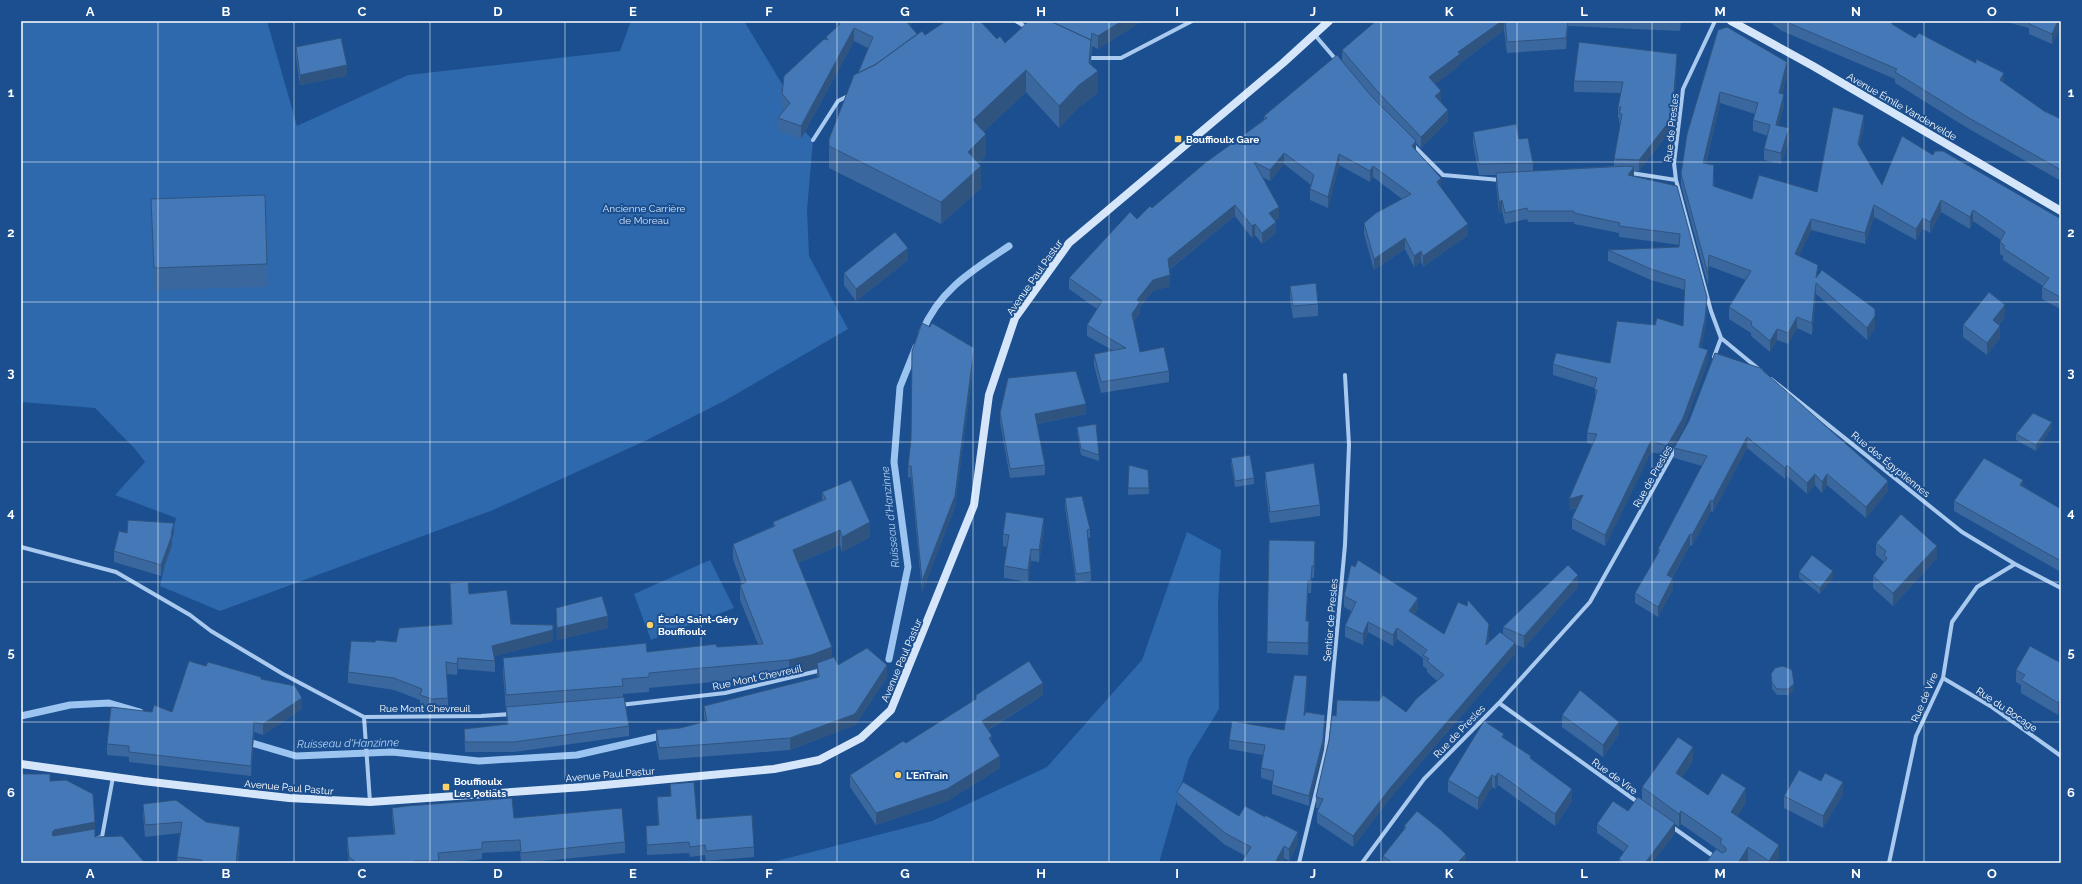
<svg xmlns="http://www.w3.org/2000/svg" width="2082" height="884" font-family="Raleway,sans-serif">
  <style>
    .green { fill: #2e69ad }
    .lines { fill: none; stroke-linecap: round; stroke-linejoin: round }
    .stream { stroke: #9cc4f0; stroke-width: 7 }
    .minor { stroke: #a9c9ee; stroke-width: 4 }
    .secondary { stroke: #d6e6fa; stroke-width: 8 }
    .wall { fill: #3a679d }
    .shaded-wall { fill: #305480 }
    .building { fill: #4478b7; stroke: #305480 }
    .grid { fill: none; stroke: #fff; stroke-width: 1; stroke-opacity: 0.55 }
    .poi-dot { fill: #ffd166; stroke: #1b4f8f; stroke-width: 1.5 }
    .labels { text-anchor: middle; stroke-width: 4; stroke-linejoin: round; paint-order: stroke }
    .street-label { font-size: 10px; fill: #fff; stroke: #1b4f8f }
    .poi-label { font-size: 10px; font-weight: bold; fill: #fff; stroke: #1b4f8f; text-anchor: start }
    .park-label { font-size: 10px; fill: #cfe3fa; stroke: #1b4f8f }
    .water-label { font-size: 11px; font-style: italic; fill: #b5d3f5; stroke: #1b4f8f }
    .neatline { fill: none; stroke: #fff; stroke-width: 1.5 }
    .grid-label { font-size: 13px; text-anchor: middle; font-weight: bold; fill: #fff }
  </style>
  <rect width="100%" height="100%" fill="#1b4f8f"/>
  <path class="green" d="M21 21H267L297 126 408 75 620 51 631 21H744L785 89 783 109 813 140 807 210 809 256 848 329 726 400 647 440 493 510 220 611 160 586 176 518 115 495 145 462 136 450 95 408 21 402Z
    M1187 532 1221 550 1218 602 1219 709 1189 758 1159 863H769L932 821 1047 767 1142 660Z
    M710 560 734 608 651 640 634 594Z"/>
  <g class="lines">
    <path class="stream" d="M922 332C939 290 973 270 1009 246
      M889 659 908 567 894 462 900 387 916 347
      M21 716 70 705 109 703 140 712
      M245 741 296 756 392 752 479 761 577 755 665 735"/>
    <path class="minor" d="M1016 21 1027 28
      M1314 34 1338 62
      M1086 56 1090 58H1121L1192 21
      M813 140 838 101 850 95
      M1412 144 1443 175 1500 180
      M1631 173 1676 180
      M1721 338 1761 371
      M1714 357 1721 338 1711 311 1676 180 1674 163 1683 89 1715 21
      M1771 379 1962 532 2015 564 2061 588
      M21 547 116 572 190 615 211 631 283 674 364 717 481 716 512 714
      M1943 678 1992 707 2061 756
      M1499 703 1639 803
      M620 705 725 693 822 670
      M364 717 370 802
      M1671 826 1723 863
      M98 838 102 837 113 777
      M1299 863 1326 750 1345 545 1349 445 1345 375
      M1362 863 1424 779 1499 703 1590 602 1676 448
      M1889 863 1916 736 1943 678 1952 622 1977 587 2015 564"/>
    <path class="secondary" d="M1731 21 1813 66 2061 211
      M21 764 143 781 289 798 370 802 583 787 774 769 819 760 861 738 891 710 974 505 989 395 1015 318 1069 243 1283 63 1329 21"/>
  </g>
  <path class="wall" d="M836 21H915L910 25 917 35 997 39 1005 43 1142 21 1098 49 1092 46 1091 64 1098 93 1079 107 1059 128 1026 92 984 131 986 155 978 163 981 188 941 224 829 168V139L858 73 868 48 854 41 801 139 778 131V118L784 110 782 107V94L826 39V37L836 29Z
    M1376 21H1681L1680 31 1568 26 1566 49 1507 53 1504 30 1460 63V65L1435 84 1448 121 1421 148 1416 143V150L1441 188 1468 235 1423 267 1421 262 1414 267 1405 249 1374 270 1364 234V223L1402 199 1373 177 1370 182 1339 165 1328 208 1310 200V189L1311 185 1284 164 1270 181 1262 177 1279 218 1275 220 1276 233 1262 244 1255 235 1252 238 1235 216 1170 269V286L1153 291 1140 307V313L1133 322 1140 352 1169 371V382L1101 393 1094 365V354L1112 350 1087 336V325L1097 309 1069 289V278L1137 219 1152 208 1264 119V116L1342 61V50Z
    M1768 21H1891L1892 24 1915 38 2004 83 2044 111 2061 119V181L1969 129 1895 83V79L1782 31Z
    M1981 21H1988V23Z
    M2002 21H2061V25L2052 44 2029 34V28Z
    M1718 30 1787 74 1782 94 1784 106 1778 126 1789 140 1781 164 1764 160V149L1768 136 1753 131V120L1755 114 1720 103 1706 163 1714 176V187L1752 199 1817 192 1864 126 1859 147 1882 185 1933 155 2061 219 2060 309 2042 299V287L2043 286 2003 260V256L2000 254V242L2001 240 1973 221 1970 229 1941 212 1930 233 1923 229 1916 240 1874 217 1865 244 1811 230 1799 256 1818 276 1875 328 1867 340 1816 294 1812 335 1797 328 1788 344 1777 340 1770 352 1751 336V333L1729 319V307L1746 280 1709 266 1708 285 1681 185V174Z
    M296 47 347 76 300 85 296 57Z
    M1677 65 1672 129 1639 171H1634V176L1677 186 1707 308 1705 330 1701 348 1708 361 1683 429 1667 456 1651 452 1605 546 1572 529V518L1577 508 1569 510 1592 444 1587 443V433L1595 400V388L1553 375V364L1610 363 1655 325 1683 326 1685 290 1651 280 1608 261V250L1679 247 1680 245 1619 237V233L1574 224V222H1528L1527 219 1505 224 1502 211 1499 213 1496 183V175H1479L1473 144V132L1519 139 1533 163V171L1614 166V159L1620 124H1619V118H1618V107L1621 93 1574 92V81Z
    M151 199 267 264V287L154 290 151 222Z
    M908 260 856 301 844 285V273Z
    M1290 286 1318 304V316L1293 318 1290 298Z
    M2005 317 1999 325 2000 338 1987 355 1963 337V325Z
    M1715 353 1888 491 1866 518 1827 485 1822 493 1815 485 1807 494 1787 476 1785 479 1747 448 1713 512 1711 511 1692 546 1690 545 1672 578 1673 589 1658 617 1635 603V593L1658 553V549L1702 466 1674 458V448L1689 421Z
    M974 359 955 507 922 592 911 477 908 478V466L911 439Z
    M1000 413 1086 414 1037 424 1045 465V475L1010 478 1000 422Z
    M1077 427 1099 455V461L1081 455 1077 433Z
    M2052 428 2036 451 2016 440V434Z
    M1231 458 1254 478V484L1235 487 1231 464Z
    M1129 465 1149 488V494L1128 495Z
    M1265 472 1320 505V516L1270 523 1265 483Z
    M2023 486 2061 509 2059 571 1954 511V501Z
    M21 488H23L22 526H21Z
    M822 492 870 537 842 552 840 545 798 563 832 658 838 665 887 677 855 725 790 750 659 760 656 742V730L680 728 705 722 704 718V706L817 678V668L811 670 789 675 649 688V692L623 694V698L629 726V736L514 752H465L464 729 507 724 506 710 503 673V658L647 652 758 644 740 600V585L742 584 733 559V544L773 526V522L822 500Z
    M1065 498 1090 529V538H1088L1091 572V581L1076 583 1065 507Z
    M1044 530 1039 562 1031 561 1028 582 1004 578V566L1007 547 1003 546V534Z
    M127 533 174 534 172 539V545L161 576 114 562V551Z
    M1269 540 1315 553 1314 578H1312L1311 593H1308L1306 621 1309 633 1308 655 1267 653Z
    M1876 543 1937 558 1893 606 1873 588V576L1884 562 1876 555Z
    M1799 572 1833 577 1820 594 1799 578Z
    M450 583 469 594 511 624 553 641 494 656 495 661V672L458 669 457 675 446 674 448 698V709L432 710 420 706V700L394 690 348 683V672L375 642H396L451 624Z
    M1578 587 1524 648 1515 644V654L1391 797 1353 847 1317 823V812L1319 808H1316V797L1336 716 1406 712 1437 681 1427 672V669L1423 666V658L1397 639 1393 646 1368 632 1363 645 1345 637V626L1351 611 1344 607V596L1418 609 1414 614 1444 634 1489 635 1488 643 1503 635V627Z
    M556 608 608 628 557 640Z
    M2061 663V710L2058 715 2021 693V685L2016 682V670Z
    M206 666 261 679 302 709 263 735 254 732 251 776 129 762V757L107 755V744L172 712Z
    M1771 674 1794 690 1788 695H1777L1772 689Z
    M1307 686 1305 714 1325 725 1323 749 1309 806 1272 794V781L1261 778V768L1263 755 1229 749V740L1284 730Z
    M1043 695 988 730 1000 768 947 801 876 825 850 787V775L906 743Z
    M1562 715 1619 734 1603 757 1562 727Z
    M1504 738 1531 759 1572 801 1555 826 1498 785 1495 789 1492 787 1478 810 1448 792V780Z
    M1693 761 1682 777 1708 795 1746 802 1737 816 1779 858 1776 863H1751L1748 861 1706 863 1720 851 1681 824 1679 827 1675 824V833L1652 863H1619V859L1624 852 1597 833V824L1628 811 1642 800V787Z
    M670 784 697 819 754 847V857L706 861 705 855 690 857 689 853 647 855 646 826 658 825 657 808V797L671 796Z
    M1177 792 1239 816 1298 843 1289 861 1284 858 1281 863H1241L1246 856 1225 845 1177 804Z
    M1843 794 1823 828 1784 808V796Z
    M143 804 206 822 240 838 238 863H177V857L180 833 145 837 143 815Z
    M392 808 514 818 625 842V853L521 863 520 851 482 853V859L445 863H349L347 848V837L394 834 392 818Z
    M1404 826 1466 863H1383V856L1404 830Z"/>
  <path class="shaded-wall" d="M903 21H915L903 30Z
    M1122 21H1142L1098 49V36Z
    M1502 21H1504V30L1460 63V65L1429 89V77L1458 52Z
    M1568 21V26L1566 49V38Z
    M2058 21H2061V25L2052 44V34Z
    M854 28V41L801 139V126Z
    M1091 40 1090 78 1098 71V93L1079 107 1059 128V106L1089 63Z
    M1677 54V65L1672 129 1639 171V160Z
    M1787 62V74L1779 104V93Z
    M347 65V76L300 85V75Z
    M1026 70V92L973 142V120Z
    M2004 73V84L2000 80Z
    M1441 91V102L1435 96Z
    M1720 92V103L1703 174V163Z
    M1784 94V106L1776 137V125Z
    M1448 110V121L1421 148V137Z
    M1864 115V126L1858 156V144Z
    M1789 128V140L1781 164V153Z
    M986 134V155L968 173V152Z
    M1416 141V153L1412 146Z
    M1284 153V164L1270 181V170Z
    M1339 154V165L1328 208V197Z
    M981 166V188L941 224V202Z
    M1373 166V177L1370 182V171Z
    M1634 167V178L1628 175Z
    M1441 178V190L1437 182Z
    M1502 200V211L1499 213V202Z
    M1941 200V212L1930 233V222Z
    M1235 205V216L1168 270V259Z
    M1874 205V217L1865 244V233Z
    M1279 207V218L1269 224V213Z
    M1973 210V221L1970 229V217Z
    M1923 218V229L1916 240V229Z
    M1811 219V230L1795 266V254Z
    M1276 222V233L1262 244V233Z
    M1255 224V235L1252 238V226Z
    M1468 224V235L1423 267V256Z
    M1405 238V249L1374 270V259Z
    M908 248V260L856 301V289Z
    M1421 251V262L1414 267V256Z
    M1709 255V266L1708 285V274Z
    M1170 275V286L1153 291 1140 307V313L1132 325V314L1137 300 1153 280Z
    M1816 283V294L1812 335V323Z
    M2061 295V307L2060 309V297Z
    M1707 297 1705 330 1699 358V347Z
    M2005 305V317L1993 332V320Z
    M1875 316V328L1867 340V328Z
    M1797 317V328L1788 344V333Z
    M2000 326V338L1987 355V343Z
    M1777 329V340L1770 352V341Z
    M974 348V359L955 507 922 592V581Z
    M1708 350V361L1683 429 1667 456V446Z
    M1086 404V414L1035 424V414Z
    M2052 422V428L2036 451V445Z
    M1747 437V448L1713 512V501Z
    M1651 441V452L1605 546V535Z
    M1787 465V476L1785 479V468Z
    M1815 474V485L1807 494V483Z
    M1827 474V485L1822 493V482Z
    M2023 480V491L2020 485Z
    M1888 481V491L1866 518V507Z
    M1583 495V506L1569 510V499Z
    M1711 500V511L1692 546V535Z
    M1044 518V530L1039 562V550Z
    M870 522V537L842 552V537Z
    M174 523V534L172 539V545L161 576V565Z
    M840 530V545L793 565V550Z
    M1690 534V545L1667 586V575Z
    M1937 546V558L1893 606V593Z
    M1031 549V561L1028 582V570Z
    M2061 557V568L2059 571V560Z
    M1312 566V578L1311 593V581Z
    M1833 571V577L1820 594V588Z
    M1578 575V587L1524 648V636Z
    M1673 578V589L1658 617V607Z
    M1308 581V593L1306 633V621Z
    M1418 598V609L1409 622V611Z
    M608 616V628L557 640V628Z
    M1309 621V633L1308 655V643Z
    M1368 622V632L1363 645V634Z
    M1489 624V635L1486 655V645Z
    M1397 628V639L1393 646V635Z
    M553 630V641L492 657V646Z
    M1515 643V654L1391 797 1353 847V836L1391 787Z
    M832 647V662L817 663V668L811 670 789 675V660Z
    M458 658V669L457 675V664Z
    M887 665V677L855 725 790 750V738Z
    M1307 676V686L1304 725V716Z
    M1043 683V695L982 733V721Z
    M1794 684V690L1788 695V689Z
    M302 698V709L263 735V724Z
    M2061 698V710L2058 715V703Z
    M1325 715V725L1323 749 1309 806V796Z
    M254 722V732L251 776V766Z
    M1619 722V734L1603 757V745Z
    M992 736V748L989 738Z
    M1693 747V761L1676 786V773Z
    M1000 756V768L947 801 876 825V813Z
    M1498 773V785L1495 789V777Z
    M1492 775V787L1478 810V798Z
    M1843 782V794L1823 828V816Z
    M1746 788V802L1731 826V812Z
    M1572 789V801L1555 826V814Z
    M1681 811V824L1679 827V814Z
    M95 822V835L54 844 52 833 54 830Z
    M1675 823V833L1652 863H1645Z
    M240 827V838L237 863H236Z
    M1298 832V843L1289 861V849Z
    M1779 845V858L1776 863H1769V861Z
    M1284 846V858L1281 863H1275Z
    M1748 847V861L1747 863H1738Z
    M1466 854V863H1457Z"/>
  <path class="building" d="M838 21H906L917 34 875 65 858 73 873 37 854 28 801 126 778 118 790 103 782 94 784 76 824 39 828 40 826 37 840 24Z
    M946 21H980L997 39 1000 36 1005 43 1029 21H1050L1091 40 1089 63 1098 71 1079 85 1059 106 1026 70 973 120 986 134 968 152 981 166 941 202 829 146V139L854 75 876 64 922 31 925 35Z
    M1050 21H1122L1098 36 1092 33 1091 41V40Z
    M1376 21H1502L1458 52 1460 54 1429 77 1441 91 1435 96 1448 110 1421 137 1378 92 1342 50Z
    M1505 21H1568L1566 38 1507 42Z
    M1784 21H1891L1892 24 1915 38 1919 33 1976 63V59L2004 73 2000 80 2044 111 2061 119V170L1969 118 1895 72 1897 69Z
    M2030 21H2058L2052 34 2029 24Z
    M1727 27 1787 62 1779 93 1784 94 1776 125 1789 128 1781 153 1764 149 1770 125 1753 120 1758 103 1720 92 1703 163 1714 165 1713 186 1752 199 1759 175 1817 192 1833 107 1864 115 1858 144 1882 185 1902 136 1933 155 1935 151H1943L2061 219V295L2060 297 2042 287 2049 278 2003 248 2005 246 2000 242 2005 232 1973 210 1970 217 1941 200 1930 222 1923 218 1916 229 1874 205 1865 233 1811 219 1795 254 1818 265 1816 278 1822 270 1875 309V316L1867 328 1816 283 1812 323 1797 317 1788 333 1777 329 1770 341 1751 325 1752 322 1729 307 1751 271 1709 255 1708 274 1681 174 1687 134 1718 30Z
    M341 38 347 65 300 75 296 47Z
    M1579 42 1677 54 1672 118 1639 160 1614 159 1622 114 1619 113 1621 107H1618L1623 82 1574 81Z
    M1337 55 1372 97 1416 141 1412 146 1441 178 1437 182 1468 224 1423 256 1421 251 1414 256 1405 238 1374 259 1364 223 1376 213 1411 194 1373 166 1370 171 1339 154 1328 197 1310 189 1314 175 1284 153 1270 170 1254 162 1279 207 1269 213 1276 222 1262 233 1255 224 1252 226 1235 205 1168 259 1170 275 1153 280 1137 300 1140 302 1132 314 1140 352 1164 347 1169 371 1101 382 1094 354 1126 348 1087 325 1102 301 1069 278 1130 212 1137 219 1150 206 1152 208 1205 163 1267 118 1264 116Z
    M1516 124 1519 139 1528 138 1533 163 1484 164H1479L1473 132Z
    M1627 166 1634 167 1628 175 1677 186 1707 297 1705 319 1699 347 1708 350 1683 418 1667 446 1651 441 1605 535 1572 518 1583 495 1569 499 1597 434 1587 433 1597 390 1594 389 1597 378 1553 364 1556 353 1610 363 1617 321 1655 325 1657 318 1683 326 1685 280 1651 269 1608 250 1679 247 1680 234 1619 226 1620 223 1574 213V211H1528L1527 208 1505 213 1502 200 1499 202 1496 173Z
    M265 195 267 264 154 268 151 199Z
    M895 232 908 248 856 289 844 273Z
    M1316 283 1318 304 1293 306 1290 286Z
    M1989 292 2005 305 1993 320 2000 326 1987 343 1963 325Z
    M922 323 930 327 932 323 974 348 955 496 922 581 911 466H908L911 439 912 351Z
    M1715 353 1760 368 1888 481 1866 507 1827 474 1822 482 1815 474 1807 483 1787 465 1785 468 1747 437 1713 501 1711 500 1692 535 1690 534 1667 575 1673 578 1658 607 1635 593 1660 550 1658 549 1707 456 1674 448 1689 421Z
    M1076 371 1086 404 1035 414 1045 465 1010 469 1000 413 1008 378Z
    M2033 413 2052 422 2036 445 2016 434Z
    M1096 424 1099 455 1081 449 1077 427Z
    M1250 455 1254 478 1235 481 1231 458Z
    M1984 458 2023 480 2020 485 2061 509V557L2059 560 1954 501Z
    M1314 463 1320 505 1270 512 1265 472Z
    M1129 465 1148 470 1149 488H1128Z
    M851 480 870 522 842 537 840 530 793 550 832 647 811 655 789 660 649 673V677L622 679 623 686 506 695 503 658 646 643 647 652 716 644 717 647 763 644 740 585 746 582 733 544 775 526 773 522 826 499 822 492Z
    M21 488H23L22 514H21Z
    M1082 496 1090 529 1087 530 1091 572 1076 574 1065 498Z
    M1006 512 1044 518 1039 550 1031 549 1028 570 1004 566 1009 535 1003 534Z
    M1901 514 1937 546 1893 593 1873 576 1887 558 1884 555 1886 551 1876 543Z
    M128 520 174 523 171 534 172 535 161 565 114 551 119 531 127 533Z
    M1269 540 1315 541 1314 566H1312L1311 581H1308L1306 621H1309L1308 643 1267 642Z
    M1812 555 1833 571 1820 588 1799 572Z
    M1358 560 1418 598 1409 611 1444 634 1458 602 1467 606 1468 600 1489 624 1486 645 1500 632 1515 643 1391 787 1353 836 1317 812 1323 799 1316 797 1329 740 1332 715 1336 716 1337 700 1379 701 1383 695 1406 712 1416 699 1444 675 1427 661 1429 659 1423 655 1427 650 1397 628 1393 635 1368 622 1363 634 1345 626 1356 602 1344 596 1351 565 1355 567Z
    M1568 565 1578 575 1524 636 1503 627Z
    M468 582 469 594 507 590 511 624 553 625V630L492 646 495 661 458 658 457 664 446 662 448 698 432 699 420 695 422 689 394 678 348 672 351 641 375 642 376 640 396 642 399 628 452 624 450 583Z
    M602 596 608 616 557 628 556 608Z
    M2030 646 2061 663V698L2058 703 2021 680 2025 675 2016 670Z
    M867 648 887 665 855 714 790 738 659 748 656 730 680 728 707 721 704 706 819 677 817 663 834 657 838 665Z
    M189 661 206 666 208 662 261 677V679L295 686 302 698 263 724 254 722 251 766 129 752V746L107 744 111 707 152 712 154 705 172 712Z
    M1029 661 1043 683 982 721 992 736 989 738 1000 756 947 789 876 813 850 775 903 741 906 743 976 699V695Z
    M1783 666 1792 670 1794 684 1788 689H1777L1772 683 1771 674 1775 668Z
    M1294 675 1307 676 1304 716 1306 712 1325 715 1323 740 1309 796 1272 785 1274 771 1261 768 1265 745 1229 740 1232 721 1284 730Z
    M1580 690 1619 722 1603 745 1562 715Z
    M624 697 629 726 514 742H465L464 729 508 724 506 707Z
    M1484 721 1504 734 1502 737 1531 756 1530 758 1572 789 1555 814 1498 773 1495 777 1492 775 1478 798 1448 780Z
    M1678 737 1693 747 1676 773 1708 795 1722 773 1746 788 1731 812 1779 845 1769 861 1748 847 1738 863H1706L1716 849 1722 853 1726 851V848L1720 843 1722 839 1681 811 1679 814 1642 787Z
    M1799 770 1821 781 1825 773 1843 782 1823 816 1784 796Z
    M21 774H50V781L66 780 93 794 95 822 54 830 52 833 53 836 95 829V837L122 836 145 863H21Z
    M694 782 697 819 752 815 754 847 706 851 705 845 690 847 689 842 647 845 646 826 659 825 657 797 671 796 670 784Z
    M1183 782 1239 816 1245 806 1265 817V815L1298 832 1289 849 1284 846 1275 863H1241L1251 847 1225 833 1177 792Z
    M1638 797 1675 823 1645 863H1624L1619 859 1628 846 1597 824 1613 801 1628 811Z
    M512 798 514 818 622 808 625 842 521 853 520 840 482 842V849L438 853 439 861H414V863H357L349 857 347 837 395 834 392 808 407 806Z
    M176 800 206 822 240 827 236 863H238H202V860L177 857 182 822 145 825 143 804Z
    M1417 811 1441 830 1466 854 1457 863H1393L1383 856 1406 827 1404 826Z"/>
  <path class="grid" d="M158 21V863M294 21V863M430 21V863M565 21V863M701 21V863M837 21V863M973 21V863M1109 21V863M1245 21V863M1381 21V863M1517 21V863M1652 21V863M1788 21V863M1924 21V863M21 162H2061M21 302H2061M21 442H2061M21 582H2061M21 722H2061"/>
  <g class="poi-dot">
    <rect x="1174" y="135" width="8" height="8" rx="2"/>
    <circle cx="650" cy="625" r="4"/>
    <circle cx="898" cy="775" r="4"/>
    <rect x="442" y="783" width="8" height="8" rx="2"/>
  </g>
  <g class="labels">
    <g class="street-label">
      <text transform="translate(1902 106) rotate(30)" y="4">Avenue Émile Vandervelde</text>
      <text transform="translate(1671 128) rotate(-84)" y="4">Rue de Presles</text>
      <text transform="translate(1034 277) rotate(-55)" y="4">Avenue Paul Pastur</text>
      <text transform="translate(1891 464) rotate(39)" y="4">Rue des Égyptiennes</text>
      <text transform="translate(1652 476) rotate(-61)" y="4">Rue de Presles</text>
      <text transform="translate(1330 620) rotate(-85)" y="4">Sentier de Presles</text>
      <text transform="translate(901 660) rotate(-67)" y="4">Avenue Paul Pastur</text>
      <text transform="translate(757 677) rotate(-12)" y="4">Rue Mont Chevreuil</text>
      <text transform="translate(1924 697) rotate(-67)" y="4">Rue de Vire</text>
      <text x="425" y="712">Rue Mont Chevreuil</text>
      <text transform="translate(2007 709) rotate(34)" y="4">Rue du Bocage</text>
      <text transform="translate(1459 731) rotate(-46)" y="4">Rue de Presles</text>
      <text transform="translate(610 774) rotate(-5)" y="4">Avenue Paul Pastur</text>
      <text transform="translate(1615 776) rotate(36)" y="4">Rue de Vire</text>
      <text transform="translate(289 787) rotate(5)" y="4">Avenue Paul Pastur</text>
    </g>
    <g class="poi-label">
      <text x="1186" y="143">Bouffioulx Gare</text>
      <text x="658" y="623">École Saint-Géry<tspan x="658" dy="12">Bouffioulx</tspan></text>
      <text x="906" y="779">L'EnTrain</text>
      <text x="454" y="785">Bouffioulx<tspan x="454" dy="12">Les Potiats</tspan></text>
    </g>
    <g class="park-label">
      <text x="644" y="212">Ancienne Carrière<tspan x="644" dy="12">de Moreau</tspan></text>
    </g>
    <g class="water-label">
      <text transform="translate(890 517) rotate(-96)" y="4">Ruisseau d'Hanzinne</text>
      <text transform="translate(348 743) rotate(-1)" y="4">Ruisseau d'Hanzinne</text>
    </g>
  </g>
  <rect width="2082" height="884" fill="none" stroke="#1b4f8f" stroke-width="44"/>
  <rect x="22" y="22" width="2038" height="840" class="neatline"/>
  <g class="grid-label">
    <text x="90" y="16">A</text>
    <text x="226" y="16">B</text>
    <text x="362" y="16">C</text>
    <text x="498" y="16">D</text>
    <text x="633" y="16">E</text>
    <text x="769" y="16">F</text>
    <text x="905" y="16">G</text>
    <text x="1041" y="16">H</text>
    <text x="1177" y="16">I</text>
    <text x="1313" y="16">J</text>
    <text x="1449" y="16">K</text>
    <text x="1584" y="16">L</text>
    <text x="1720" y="16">M</text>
    <text x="1856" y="16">N</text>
    <text x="1992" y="16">O</text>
    <text x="11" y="97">1</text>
    <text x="2071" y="97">1</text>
    <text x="11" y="237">2</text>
    <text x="2071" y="237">2</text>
    <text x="11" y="377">3</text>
    <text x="2071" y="377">3</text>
    <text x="11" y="517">4</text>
    <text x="2071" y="517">4</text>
    <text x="11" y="657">5</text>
    <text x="2071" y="657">5</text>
    <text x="11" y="797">6</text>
    <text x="2071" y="797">6</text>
    <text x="90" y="878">A</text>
    <text x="226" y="878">B</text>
    <text x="362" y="878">C</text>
    <text x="498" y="878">D</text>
    <text x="633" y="878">E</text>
    <text x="769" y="878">F</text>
    <text x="905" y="878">G</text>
    <text x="1041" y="878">H</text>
    <text x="1177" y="878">I</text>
    <text x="1313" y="878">J</text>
    <text x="1449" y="878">K</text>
    <text x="1584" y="878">L</text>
    <text x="1720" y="878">M</text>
    <text x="1856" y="878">N</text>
    <text x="1992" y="878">O</text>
  </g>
</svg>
